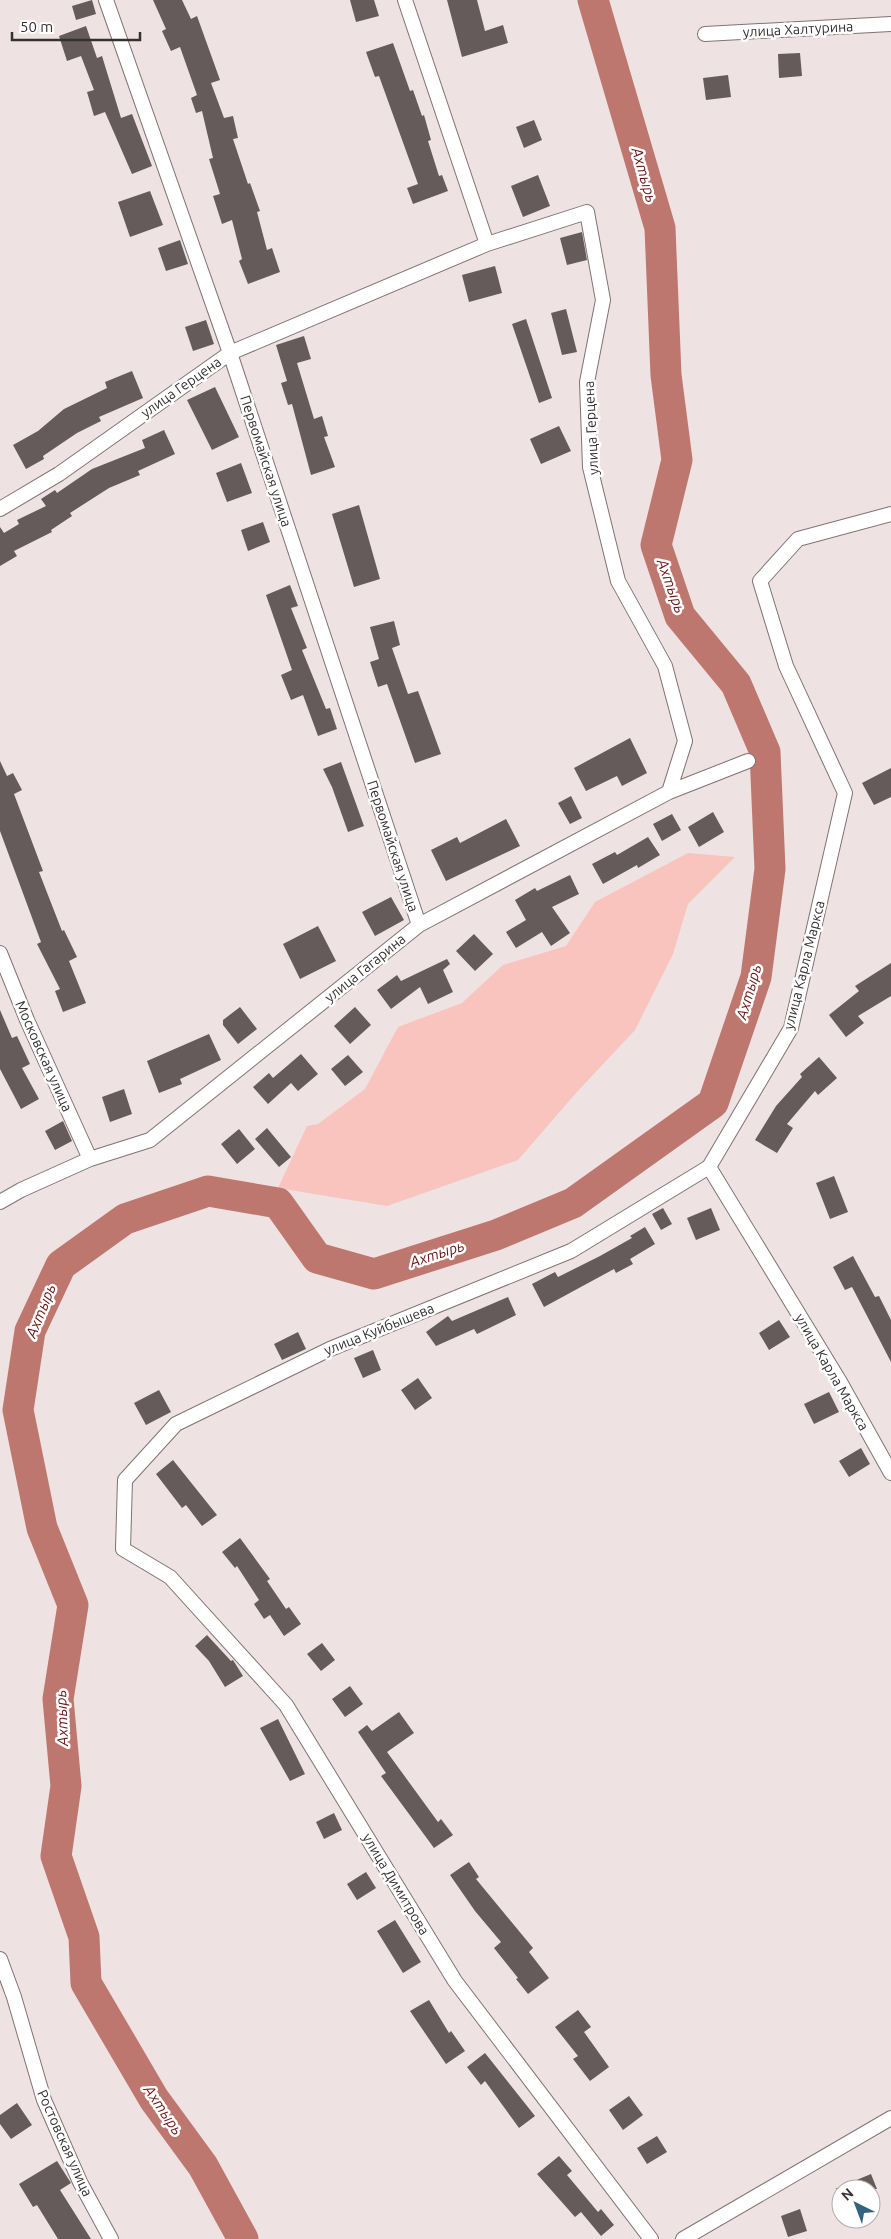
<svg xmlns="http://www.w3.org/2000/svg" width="891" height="2239" font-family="Ubuntu,sans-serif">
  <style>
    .green { fill: #f8c4bd }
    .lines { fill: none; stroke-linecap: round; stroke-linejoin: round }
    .river { stroke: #be776f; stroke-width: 31 }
    .building { fill: #645b5a }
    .street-casing { stroke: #7d7473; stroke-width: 16 }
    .street { stroke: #fff; stroke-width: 14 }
    .labels { text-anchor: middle; stroke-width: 5; stroke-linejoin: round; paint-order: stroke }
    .street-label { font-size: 14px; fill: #363131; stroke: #fff }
    .water-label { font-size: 15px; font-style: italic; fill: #6b1514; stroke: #fff }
  </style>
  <rect width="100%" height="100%" fill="#eee3e2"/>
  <path class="green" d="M688 853 735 857 688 904 673 954 635 1030 576 1093 518 1160 387 1206 278 1188 307 1126 318 1124 365 1089 398 1027 462 1003 503 965 566 946 595 902Z"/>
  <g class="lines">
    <path class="river" d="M243 2239 203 2166 154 2099 86 1983 84 1937 56 1856 66 1786 58 1699 73 1605 42 1528 18 1410 30 1331 61 1265 125 1219 208 1191 278 1203 317 1258 374 1274 496 1235 573 1203 713 1103 756 977 770 869 765 752 736 684 680 616 656 545 677 460 666 375 660 228 593 0"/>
  </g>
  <path class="building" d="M92 0 96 14 76 20 72 6Z
    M153 0H182L191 19 197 16 220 80 211 83 224 118 233 116 238 138 233 139 248 184 250 183 260 211 257 212 267 250 272 248 280 272 248 284 239 261 242 259 232 220 222 224 213 196 220 194 209 159 213 158 202 111 196 113 191 98 197 95 180 47 171 51 162 31 166 29Z
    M350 0H374L379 16 356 22Z
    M447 0H477L485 31 503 25 508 43 462 57Z
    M86 26 97 58 102 56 121 118 132 114 152 166 132 174 105 112 94 116 87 92 94 90 81 56 67 61 59 36Z
    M393 43 410 91 413 90 422 116 424 115 431 140 428 141 439 176 442 175 448 191 413 204 407 188 418 184 379 76 375 77 366 52Z
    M800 53 802 76 779 78 778 54Z
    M728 75 731 97 706 100 703 78Z
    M534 120 542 140 524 148 516 127Z
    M538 175 550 206 523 217 511 186Z
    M150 191 163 225 130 237 118 202Z
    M582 232 587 260 567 265 560 238Z
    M180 240 188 264 166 271 158 248Z
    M495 266 502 293 469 302 462 275Z
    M566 309 577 352 562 355 551 313Z
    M526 319 552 398 539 403 512 324Z
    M206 320 214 344 193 351 185 327Z
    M304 336 311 359 297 363 314 419 322 416 328 436 324 437 335 467 311 475 292 404 288 405 281 383 287 381 276 345Z
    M132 371 143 398 99 417 101 421 77 433 43 456 44 459 26 469 13 445 38 431 64 409 107 388 105 382Z
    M215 387 239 437 212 450 187 400Z
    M559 426 571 451 541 464 530 439Z
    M164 430 175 454 138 471 140 475 109 488 70 513 72 516 51 530 52 532 14 551 17 556 0 566V527L4 533 19 524 17 520 46 506 41 499 55 490 57 493 92 469 145 448 142 440Z
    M241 463 252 493 227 502 216 473Z
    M359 505 380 579 354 587 332 514Z
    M263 522 270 542 248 551 241 530Z
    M290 585 298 606 291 608 307 648 302 650 326 709 330 708 337 729 318 736 303 695 291 700 281 675 292 670 266 595Z
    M394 621 400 645 392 648 408 694 418 691 441 754 415 763 387 684 378 687 370 662 379 659 370 627Z
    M630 738 647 773 622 786 617 776 586 791 574 768Z
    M0 761 7 776 13 773 22 790 14 794 43 871 39 872 62 931 64 930 77 957 69 961 86 1003 63 1012 55 991 60 989 37 944 41 942 0 831Z
    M341 762 364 826 348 832 332 787 323 769Z
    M891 768V797L874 805 862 783Z
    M571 796 582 818 570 824 558 803Z
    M713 812 724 832 699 847 688 827Z
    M672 814 681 830 662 841 653 824Z
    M506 819 520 846 446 881 431 850 457 837 460 843Z
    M648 837 660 855 638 868 637 865 603 884 592 864 615 852 617 855Z
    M570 875 579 894 552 907 570 933 551 946 542 932 516 948 506 932 526 920 515 900 535 888 537 891Z
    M391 897 404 920 375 936 362 912Z
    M318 926 336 961 300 979 283 944Z
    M474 934 493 954 475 971 456 951Z
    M447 959 450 964 443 970 453 992 428 1004 420 987 391 1009 377 990 397 975 401 981Z
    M891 963V996L858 1016 864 1023 846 1037 829 1015 859 991 855 986Z
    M240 1007 257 1029 238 1044 223 1025V1020Z
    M355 1007 371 1025 350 1044 334 1026Z
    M0 1010 12 1038 17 1036 30 1064 22 1068 39 1099 21 1109 0 1069Z
    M209 1034 221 1060 180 1079 182 1084 159 1093 147 1061Z
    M301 1054 318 1074 298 1091 291 1083 268 1104 253 1087 269 1073 273 1078Z
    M348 1055 363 1072 345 1086 331 1069Z
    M819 1057 837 1078 818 1095 815 1091 787 1124 793 1128 777 1153 755 1140 776 1106 802 1077 800 1074Z
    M124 1089 132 1114 110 1122 102 1097Z
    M63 1121 72 1141 55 1150 45 1131Z
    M267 1128 291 1157 279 1167 255 1139Z
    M239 1129 255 1149 237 1164 221 1144Z
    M834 1176 848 1212 830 1219 816 1183Z
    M663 1208 672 1224 661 1230 652 1214Z
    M711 1208 720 1230 696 1240 687 1218Z
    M645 1227 655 1244 630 1259 633 1264 616 1273 614 1269 544 1307 532 1284 555 1272 558 1277 600 1256 632 1238 630 1236Z
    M853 1256 875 1297 879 1296 891 1320V1362L852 1287 845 1290 833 1267Z
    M508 1297 516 1315 477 1334 474 1329 436 1346 426 1332 448 1316 452 1321Z
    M779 1320 790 1337 769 1350 759 1333Z
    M298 1332 306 1349 282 1360 274 1344Z
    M373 1350 381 1370 363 1378 354 1358Z
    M418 1378 432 1398 415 1410 401 1390Z
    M159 1390 171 1412 146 1425 134 1403Z
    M829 1392 839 1412 814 1424 804 1404Z
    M861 1448 870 1464 849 1477 839 1461Z
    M173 1460 217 1515 202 1526 186 1505 182 1508 156 1474Z
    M240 1538 270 1579 267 1581 286 1609 289 1607 301 1624 284 1636 270 1615 264 1619 254 1604 259 1600 237 1566 235 1568 222 1552Z
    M207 1635 231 1661 233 1660 243 1676 225 1687 209 1661 195 1646Z
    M322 1643 335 1660 321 1671 307 1654Z
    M350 1686 363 1704 345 1717 332 1699Z
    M399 1712 414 1733 387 1752 438 1822 441 1819 453 1835 434 1848 381 1776 386 1773 358 1732 367 1725 372 1731Z
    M278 1719 305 1774 290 1781 260 1728Z
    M334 1813 342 1830 324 1839 316 1822Z
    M469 1862 479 1877 476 1879 533 1948 529 1952 549 1978 528 1994 516 1979 518 1978 494 1948 501 1942 475 1911 450 1875Z
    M366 1872 376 1888 357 1900 347 1884Z
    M395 1920 421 1962 403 1973 377 1931Z
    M429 2000 449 2033 451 2031 465 2051 446 2064 410 2011Z
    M578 2010 591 2027 584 2032 609 2067 590 2081 573 2059 578 2056 555 2027Z
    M485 2053 535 2116 519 2128 485 2081 481 2085 467 2067Z
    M629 2096 643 2115 623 2130 609 2110Z
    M17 2103 32 2125 11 2139 0 2124V2115Z
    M657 2136 667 2152 647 2164 637 2148Z
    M559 2156 572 2171 567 2175 598 2212 601 2209 614 2225 601 2236 581 2212 575 2217 537 2174Z
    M57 2161 71 2183 60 2190 91 2239H58L37 2205 33 2207 19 2184Z
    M871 2174 877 2189H835Z
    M800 2209 807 2231 788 2237 781 2216Z"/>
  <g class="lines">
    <g class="street-casing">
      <path id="street" d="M106 0 230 353 419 925
        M405 0 487 244 587 212 603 300 587 382 590 467 618 581 665 666 685 741 669 792
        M705 34 891 24
        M0 509 59 474 230 353 487 244
        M891 514 798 539 760 581 786 666 845 793 791 1028 709 1167 840 1382 891 1473
        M0 953 27 1020 90 1159
        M0 1202 21 1190 90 1159 150 1140 419 925 669 792 748 761
        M0 1959 14 1997 44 2100 80 2182 111 2239
        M651 2239 455 1981 286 1705 170 1577 123 1549 125 1480 176 1424 330 1349 571 1251 709 1167
        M683 2239 891 2118"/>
    </g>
    <use href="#street" class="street"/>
  </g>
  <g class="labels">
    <g class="street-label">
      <text transform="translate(798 29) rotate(-3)" y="5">улица Халтурина</text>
      <text transform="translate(181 387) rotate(-35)" y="5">улица Герцена</text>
      <text transform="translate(591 428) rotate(-93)" y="5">улица Герцена</text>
      <text transform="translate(266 461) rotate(72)" y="5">Первомайская улица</text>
      <text transform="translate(393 846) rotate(72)" y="5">Первомайская улица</text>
      <text transform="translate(804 965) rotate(-76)" y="5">улица Карла Маркса</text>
      <text transform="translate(365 968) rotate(-39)" y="5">улица Гагарина</text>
      <text transform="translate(44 1056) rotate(66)" y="5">Московская улица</text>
      <text transform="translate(379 1329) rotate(-22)" y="5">улица Куйбышева</text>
      <text transform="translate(832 1372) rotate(60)" y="5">улица Карла Маркса</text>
      <text transform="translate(396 1884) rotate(59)" y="5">улица Димитрова</text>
      <text transform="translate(65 2143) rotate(66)" y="5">Ростовская улица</text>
    </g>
    <g class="water-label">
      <text transform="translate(644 175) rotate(74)" y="5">Ахтырь</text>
      <text transform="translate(671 586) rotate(70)" y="5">Ахтырь</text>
      <text transform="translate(749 992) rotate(-74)" y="5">Ахтырь</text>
      <text transform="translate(437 1254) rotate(-18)" y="5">Ахтырь</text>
      <text transform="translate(41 1311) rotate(-68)" y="5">Ахтырь</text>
      <text transform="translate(62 1718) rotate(-92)" y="5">Ахтырь</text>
      <text transform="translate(163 2110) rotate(56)" y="5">Ахтырь</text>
    </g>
  </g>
  <g transform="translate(856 2204) rotate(318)"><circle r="24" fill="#ffffff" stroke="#afadad"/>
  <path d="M0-4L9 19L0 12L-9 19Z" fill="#326482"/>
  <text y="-8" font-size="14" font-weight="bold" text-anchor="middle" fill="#363131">N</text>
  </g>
  <path d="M12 32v8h128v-8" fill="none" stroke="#363131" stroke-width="2.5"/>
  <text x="20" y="32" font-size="15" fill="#363131" stroke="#ffffff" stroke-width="4" paint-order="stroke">50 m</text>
</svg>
